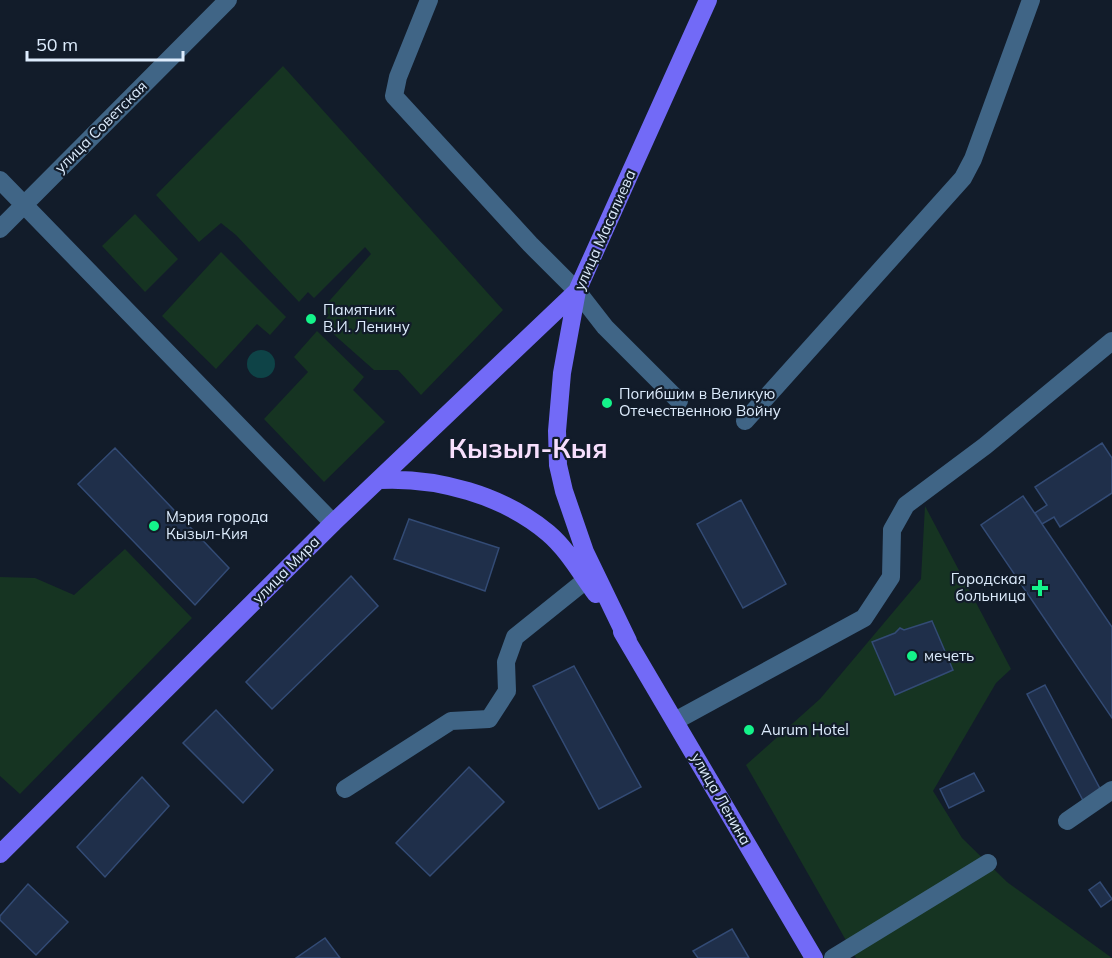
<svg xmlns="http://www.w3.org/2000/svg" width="1112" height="958" font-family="Mulish,sans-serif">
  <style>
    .green { fill: #163422 }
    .water { fill: #0e4347 }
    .building { fill: #1f2f4a; stroke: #334b75; stroke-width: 1.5 }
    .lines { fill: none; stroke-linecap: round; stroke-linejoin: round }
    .minor { stroke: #406586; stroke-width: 18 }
    .major { stroke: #726af7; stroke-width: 18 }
    .poi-dot { fill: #14f38a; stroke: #121c2a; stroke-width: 2 }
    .labels { text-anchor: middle; stroke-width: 4.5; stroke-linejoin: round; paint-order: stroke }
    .street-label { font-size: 15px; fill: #ddecfd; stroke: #121c2a }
    .poi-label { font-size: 15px; fill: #ddecfd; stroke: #121c2a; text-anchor: start }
    .town-label { font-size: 27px; font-weight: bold; fill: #f7dffd; stroke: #121c2a }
  </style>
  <rect width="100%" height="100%" fill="#121c2a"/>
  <path class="green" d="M283 66 503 310 421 395 398 370H374L322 324 329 315 323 308 371 254 365 247 314 298 308 292 299 302 236 235 221 223 199 242 156 195Z
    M135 214 178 259 145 292 102 246Z
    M221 252 286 317 270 335 257 324 216 369 162 316Z
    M317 331 364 377 353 390 385 422 324 482 264 419 308 372 294 357Z
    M925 506 1011 669 996 683 933 791 962 838 1007 882 1112 958H856L746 765 820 699 921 579Z
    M125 549 192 618 20 794 0 776V577L35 578 74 595Z"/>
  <path class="water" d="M247 364a14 14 0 1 1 28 0a14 14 0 1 1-28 0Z"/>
  <path class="building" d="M1102 443 1112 458V493L1060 527 1054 517 1042 524 1035 513 1047 505 1035 487Z
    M115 448 229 568 195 605 78 484Z
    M1023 496 1112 627V718L981 525Z
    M741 500 786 584 743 608 697 524Z
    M409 519 499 548 485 591 394 559Z
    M351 576 378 606 272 709 246 682Z
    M932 621 953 670 895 695 872 642 895 633 900 628 904 630Z
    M574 666 641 787 599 809 533 686Z
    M1045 685 1105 798 1087 808 1027 694Z
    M216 710 273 770 243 803 183 743Z
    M469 767 504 802 430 876 396 843Z
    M974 773 984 791 949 808 940 789Z
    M142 777 169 806 105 877 77 847Z
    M1100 882 1112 899 1101 907 1089 890Z
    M28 884 68 922 36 955 0 920V916Z
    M732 929 749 958H698L693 951Z
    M325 938 340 958H296Z"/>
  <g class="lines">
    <path class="minor" d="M429 0 398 77 394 96 530 244 577 291 605 327 679 401
      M0 180 333 523
      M0 229 228 0
      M745 421 963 178 973 159 1031 0
      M675 721 864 618 891 577 892 530 906 505 985 446 1112 341
      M345 789 451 721 489 719 507 691 506 662 515 637 586 580
      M1067 821 1112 790
      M833 958 988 863"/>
    <path class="major" d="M379 480C437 477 503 495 548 533 568 550 581 574 596 594
      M622 632 814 958
      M628 641 585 552 564 491 558 465 557 431 562 373 577 291 708 0
      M0 854 333 523 577 291"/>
  </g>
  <g class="poi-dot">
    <circle cx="311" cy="319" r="6"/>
    <circle cx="607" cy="403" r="6"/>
    <circle cx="154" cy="526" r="6"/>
    <path d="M1037 579h6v6h6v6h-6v6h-6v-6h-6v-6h6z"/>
    <circle cx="912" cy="656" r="6"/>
    <circle cx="749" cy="730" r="6"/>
  </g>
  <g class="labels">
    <g class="street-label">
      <text transform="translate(101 127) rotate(-45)" y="5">улица Советская</text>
      <text transform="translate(605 230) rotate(-66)" y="5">улица Масалиева</text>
      <text transform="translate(286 570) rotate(-45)" y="5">улица Мира</text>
      <text transform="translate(721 799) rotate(60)" y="5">улица Ленина</text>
    </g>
    <g class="poi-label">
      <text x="323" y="315">Памятник<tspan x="323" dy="17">В.И. Ленину</tspan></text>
      <text x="619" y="399">Погибшим в Великую<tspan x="619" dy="17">Отечественною Войну</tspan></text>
      <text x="166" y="522">Мэрия города<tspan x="166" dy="17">Кызыл-Кия</tspan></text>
      <text x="1026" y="584" text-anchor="end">Городская<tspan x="1026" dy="17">больница</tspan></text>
      <text x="924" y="661">мечеть</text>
      <text x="761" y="735">Aurum Hotel</text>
    </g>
    <g class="town-label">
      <text x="528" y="458">Кызыл-Кыя</text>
    </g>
  </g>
  <path d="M27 51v9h156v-9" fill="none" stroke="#ddecfd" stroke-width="3"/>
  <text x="36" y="51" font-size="18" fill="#ddecfd" stroke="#121c2a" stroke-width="4.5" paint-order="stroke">50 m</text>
</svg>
